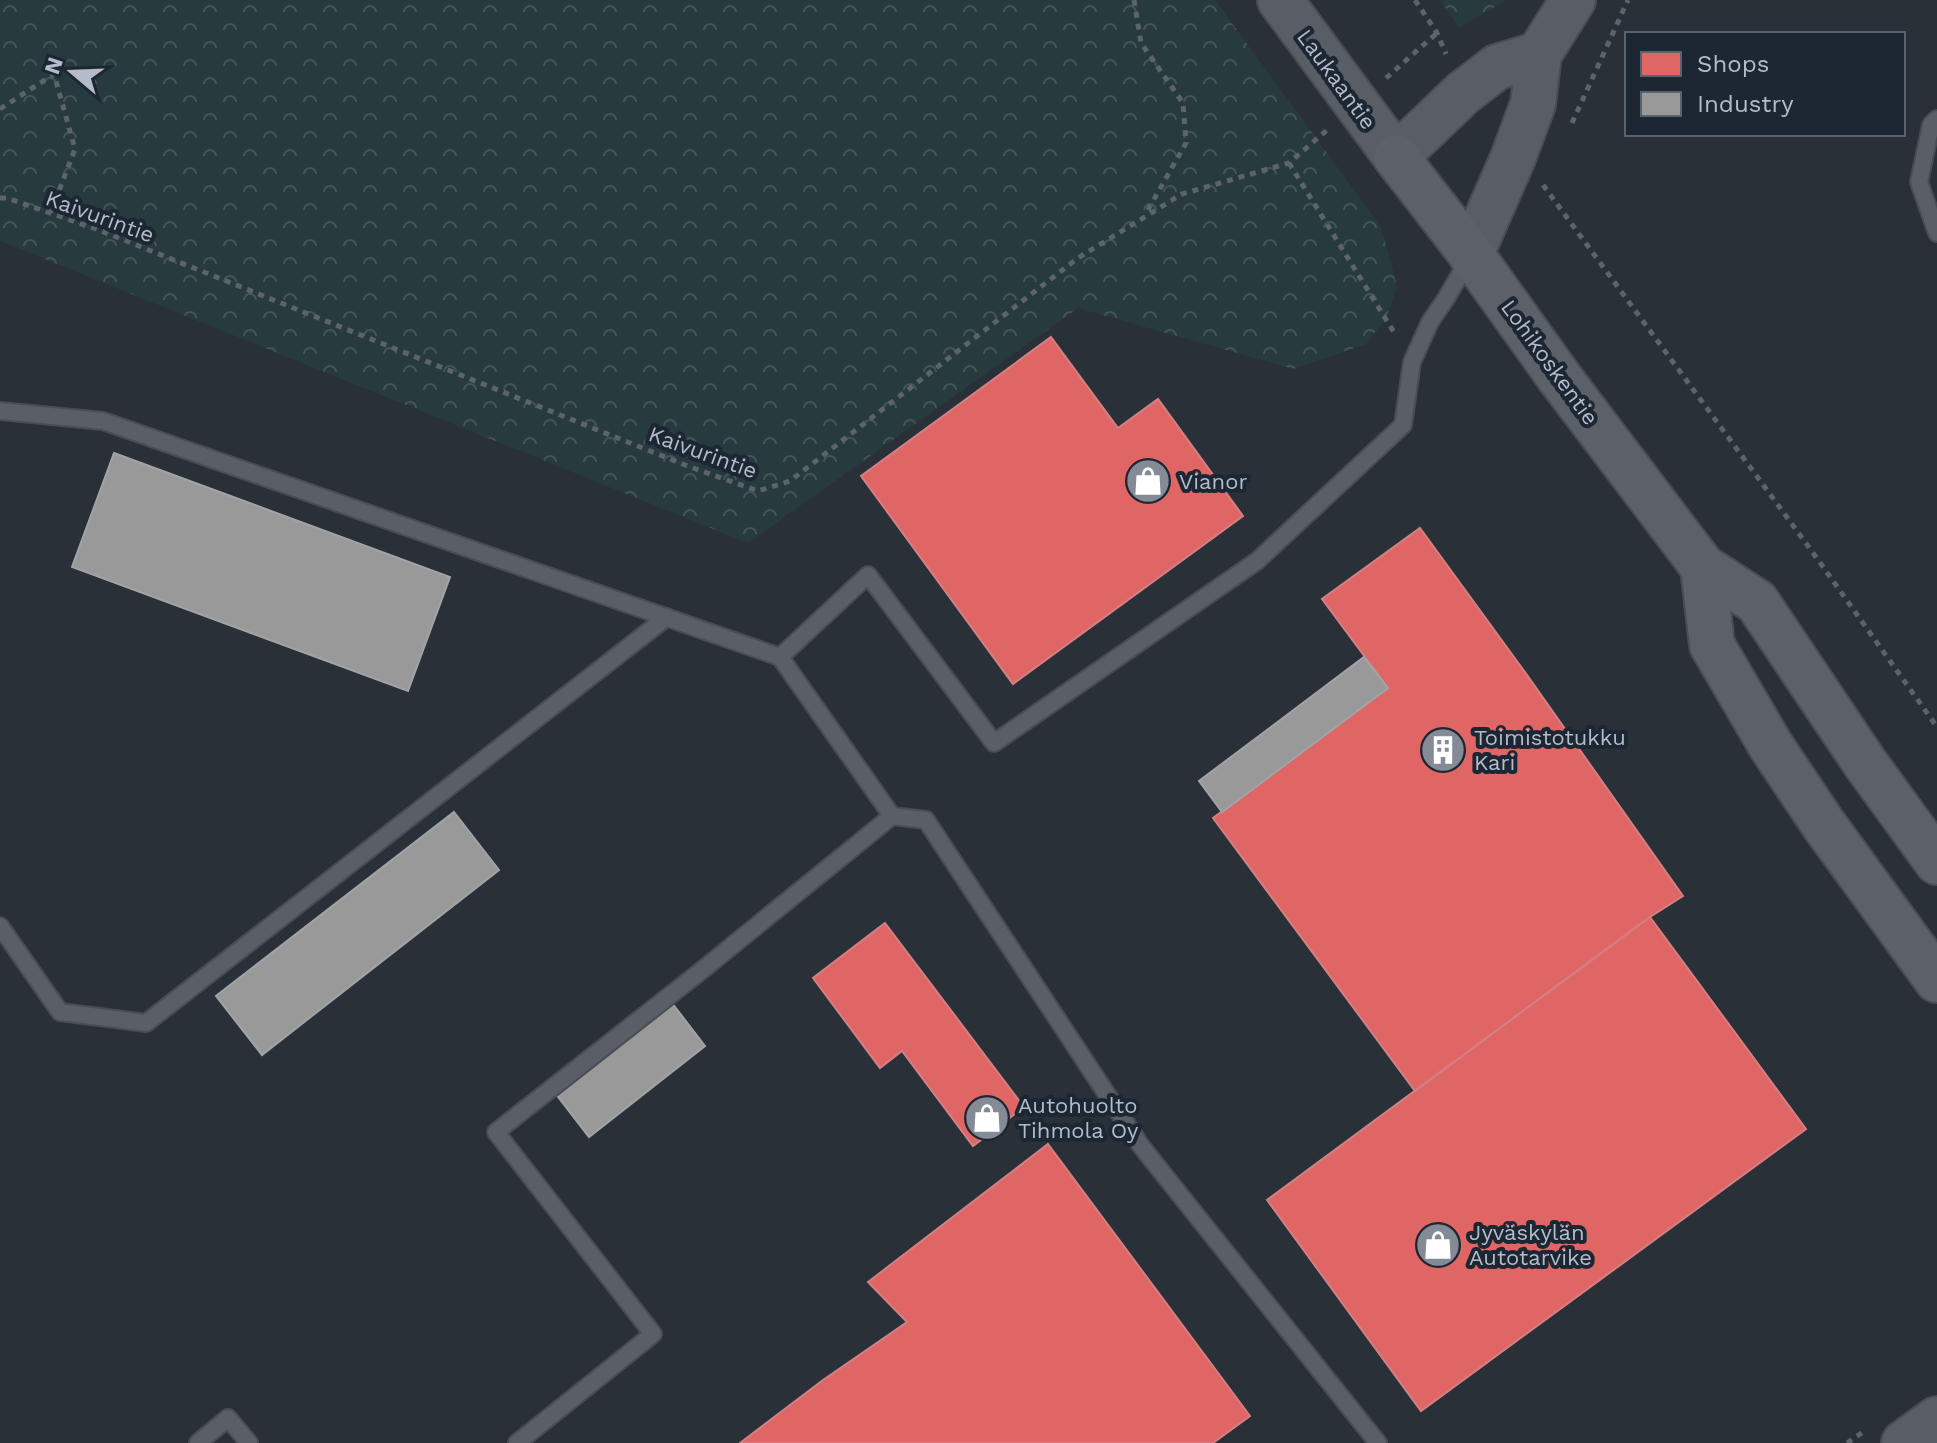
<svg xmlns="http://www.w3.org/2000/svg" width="1937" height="1443" font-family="'Work Sans',sans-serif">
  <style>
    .forest { fill: url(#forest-crowns) }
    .shops { fill: #e06666; stroke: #d38084; stroke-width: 2 }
    .industry { fill: #999; stroke: #a1a4a7; stroke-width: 2 }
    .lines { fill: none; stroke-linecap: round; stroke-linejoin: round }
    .lane-casing { stroke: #484c53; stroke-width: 20 }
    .secondary-casing { stroke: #484c53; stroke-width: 48 }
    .primary-casing { stroke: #484c55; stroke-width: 48 }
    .path { stroke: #5d636a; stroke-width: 5; stroke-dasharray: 6 6; stroke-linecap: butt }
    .lane { stroke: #5a5e66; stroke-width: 16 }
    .secondary { stroke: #595d64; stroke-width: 44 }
    .primary { stroke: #5c6168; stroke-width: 44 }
    .labels { text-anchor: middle; stroke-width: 8; stroke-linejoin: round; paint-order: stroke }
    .street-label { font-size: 22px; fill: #b4bcc9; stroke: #1d2633 }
    .poi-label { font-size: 22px; fill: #b4bcc9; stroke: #1d2633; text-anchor: start }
  </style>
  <defs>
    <pattern id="forest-crowns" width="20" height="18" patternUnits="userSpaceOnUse" patternTransform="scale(2)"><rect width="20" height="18" fill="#273a3e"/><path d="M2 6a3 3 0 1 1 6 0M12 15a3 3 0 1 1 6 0" fill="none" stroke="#445559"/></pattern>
  </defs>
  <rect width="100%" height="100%" fill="#2a3038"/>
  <path class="forest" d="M0 0H1215L1381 227 1397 286 1387 317 1366 344 1293 369 1078 308 748 543 0 241Z
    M1440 0H1506L1459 28Z"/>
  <path class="shops" d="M1051 337 1118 428 1158 399 1243 516 1013 684 861 476Z
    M1420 528 1522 668 1683 896 1650 917 1415 1091 1213 818 1388 688 1322 599Z
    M1650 917 1806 1129 1421 1411 1267 1200Z
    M885 923 1024 1107 973 1146 902 1051 880 1068 813 978Z
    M1048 1144 1250 1416 1213 1443H740L823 1380 907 1322 868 1282Z"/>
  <path class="industry" d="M114 453 450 577 408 691 72 567Z
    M1364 657 1388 688 1222 812 1199 781Z
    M454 812 499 870 262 1055 216 996Z
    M672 1003 705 1046 589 1137 555 1093Z"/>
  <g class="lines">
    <g class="lane-casing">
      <path id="lane" d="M1937 119 1931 125 1919 182 1937 233
        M0 411 103 421 780 657 892 816
        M780 657 868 575 994 743 1257 561 1403 425 1412 362 1430 322 1447 297 1469 259
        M0 926 60 1012 146 1023 667 617
        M198 1443 228 1418 249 1443
        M517 1443 653 1334 496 1132 701 971 892 816 926 820 1141 1146 1378 1443"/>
    </g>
    <g class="secondary-casing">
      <path id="secondary" d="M1280 0 1396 157 1463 93 1497 67 1539 54
        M1471 254 1513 158 1533 104 1539 54 1573 0
        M1904 1443 1937 1419"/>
    </g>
    <g class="primary-casing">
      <path id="primary" d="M1396 157 1471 254 1559 377 1703 567 1757 602 1865 763 1937 862
        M1703 567 1712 645 1771 746 1824 825 1937 980"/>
    </g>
    <path class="path" d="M1134 0 1141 43 1183 103 1186 143 1145 215
      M1415 0 1437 33 1446 54
      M1386 78 1437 33
      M0 109 54 74 75 149 50 214
      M1572 123 1628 0
      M1289 163 1395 334
      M1543 185 1811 550 1937 727
      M0 198H7L99 230 685 465 758 491 790 481 1078 258 1182 194 1289 163 1327 130
      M1847 1443 1866 1430"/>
    <use href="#lane" class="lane"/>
    <use href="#secondary" class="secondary"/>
    <use href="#primary" class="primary"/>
  </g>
  <defs>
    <g id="shop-disc" transform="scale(2.3)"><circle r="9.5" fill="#848b96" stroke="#1d2633"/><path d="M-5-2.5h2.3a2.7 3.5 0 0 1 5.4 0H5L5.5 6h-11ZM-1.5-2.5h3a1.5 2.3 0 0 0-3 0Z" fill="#fff"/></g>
    <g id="building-disc" transform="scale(2.3)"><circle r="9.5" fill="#848b96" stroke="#1d2633"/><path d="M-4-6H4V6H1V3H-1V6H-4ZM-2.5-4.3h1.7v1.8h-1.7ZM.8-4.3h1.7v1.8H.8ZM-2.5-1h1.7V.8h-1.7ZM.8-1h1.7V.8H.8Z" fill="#fff"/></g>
  </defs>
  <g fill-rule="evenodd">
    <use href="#shop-disc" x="1148" y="481"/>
    <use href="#building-disc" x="1443" y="750"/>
    <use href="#shop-disc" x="987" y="1118"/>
    <use href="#shop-disc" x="1438" y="1245"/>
  </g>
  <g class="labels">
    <g class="street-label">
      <text transform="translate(1337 79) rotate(54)" y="8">Laukaantie</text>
      <text transform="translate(100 216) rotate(20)" y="8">Kaivurintie</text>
      <text transform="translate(1550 362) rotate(54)" y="8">Lohikoskentie</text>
      <text transform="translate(703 452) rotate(20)" y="8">Kaivurintie</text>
    </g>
    <g class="poi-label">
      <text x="1179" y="489">Vianor</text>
      <text x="1474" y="745">Toimistotukku<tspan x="1474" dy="25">Kari</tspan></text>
      <text x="1018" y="1113">Autohuolto<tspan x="1018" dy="25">Tihmola Oy</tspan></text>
      <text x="1469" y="1240">Jyväskylän<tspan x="1469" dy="25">Autotarvike</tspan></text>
    </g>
  </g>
  <rect x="1625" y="32" width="280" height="104" fill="#1d2633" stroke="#59626f" stroke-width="2"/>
  <rect x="1641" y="52" width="40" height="24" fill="#e06666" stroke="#59626f" stroke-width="2"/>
  <text x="1697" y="72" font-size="24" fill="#b4bcc9">Shops</text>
  <rect x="1641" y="92" width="40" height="24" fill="#999999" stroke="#59626f" stroke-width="2"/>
  <text x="1697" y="112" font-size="24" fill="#b4bcc9">Industry</text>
  <g transform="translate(72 72) rotate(289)" stroke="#1d2633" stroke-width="6" paint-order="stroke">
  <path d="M0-6L14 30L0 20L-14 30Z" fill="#b4bcc9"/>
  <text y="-12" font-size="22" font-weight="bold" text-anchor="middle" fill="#b4bcc9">N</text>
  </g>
</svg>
